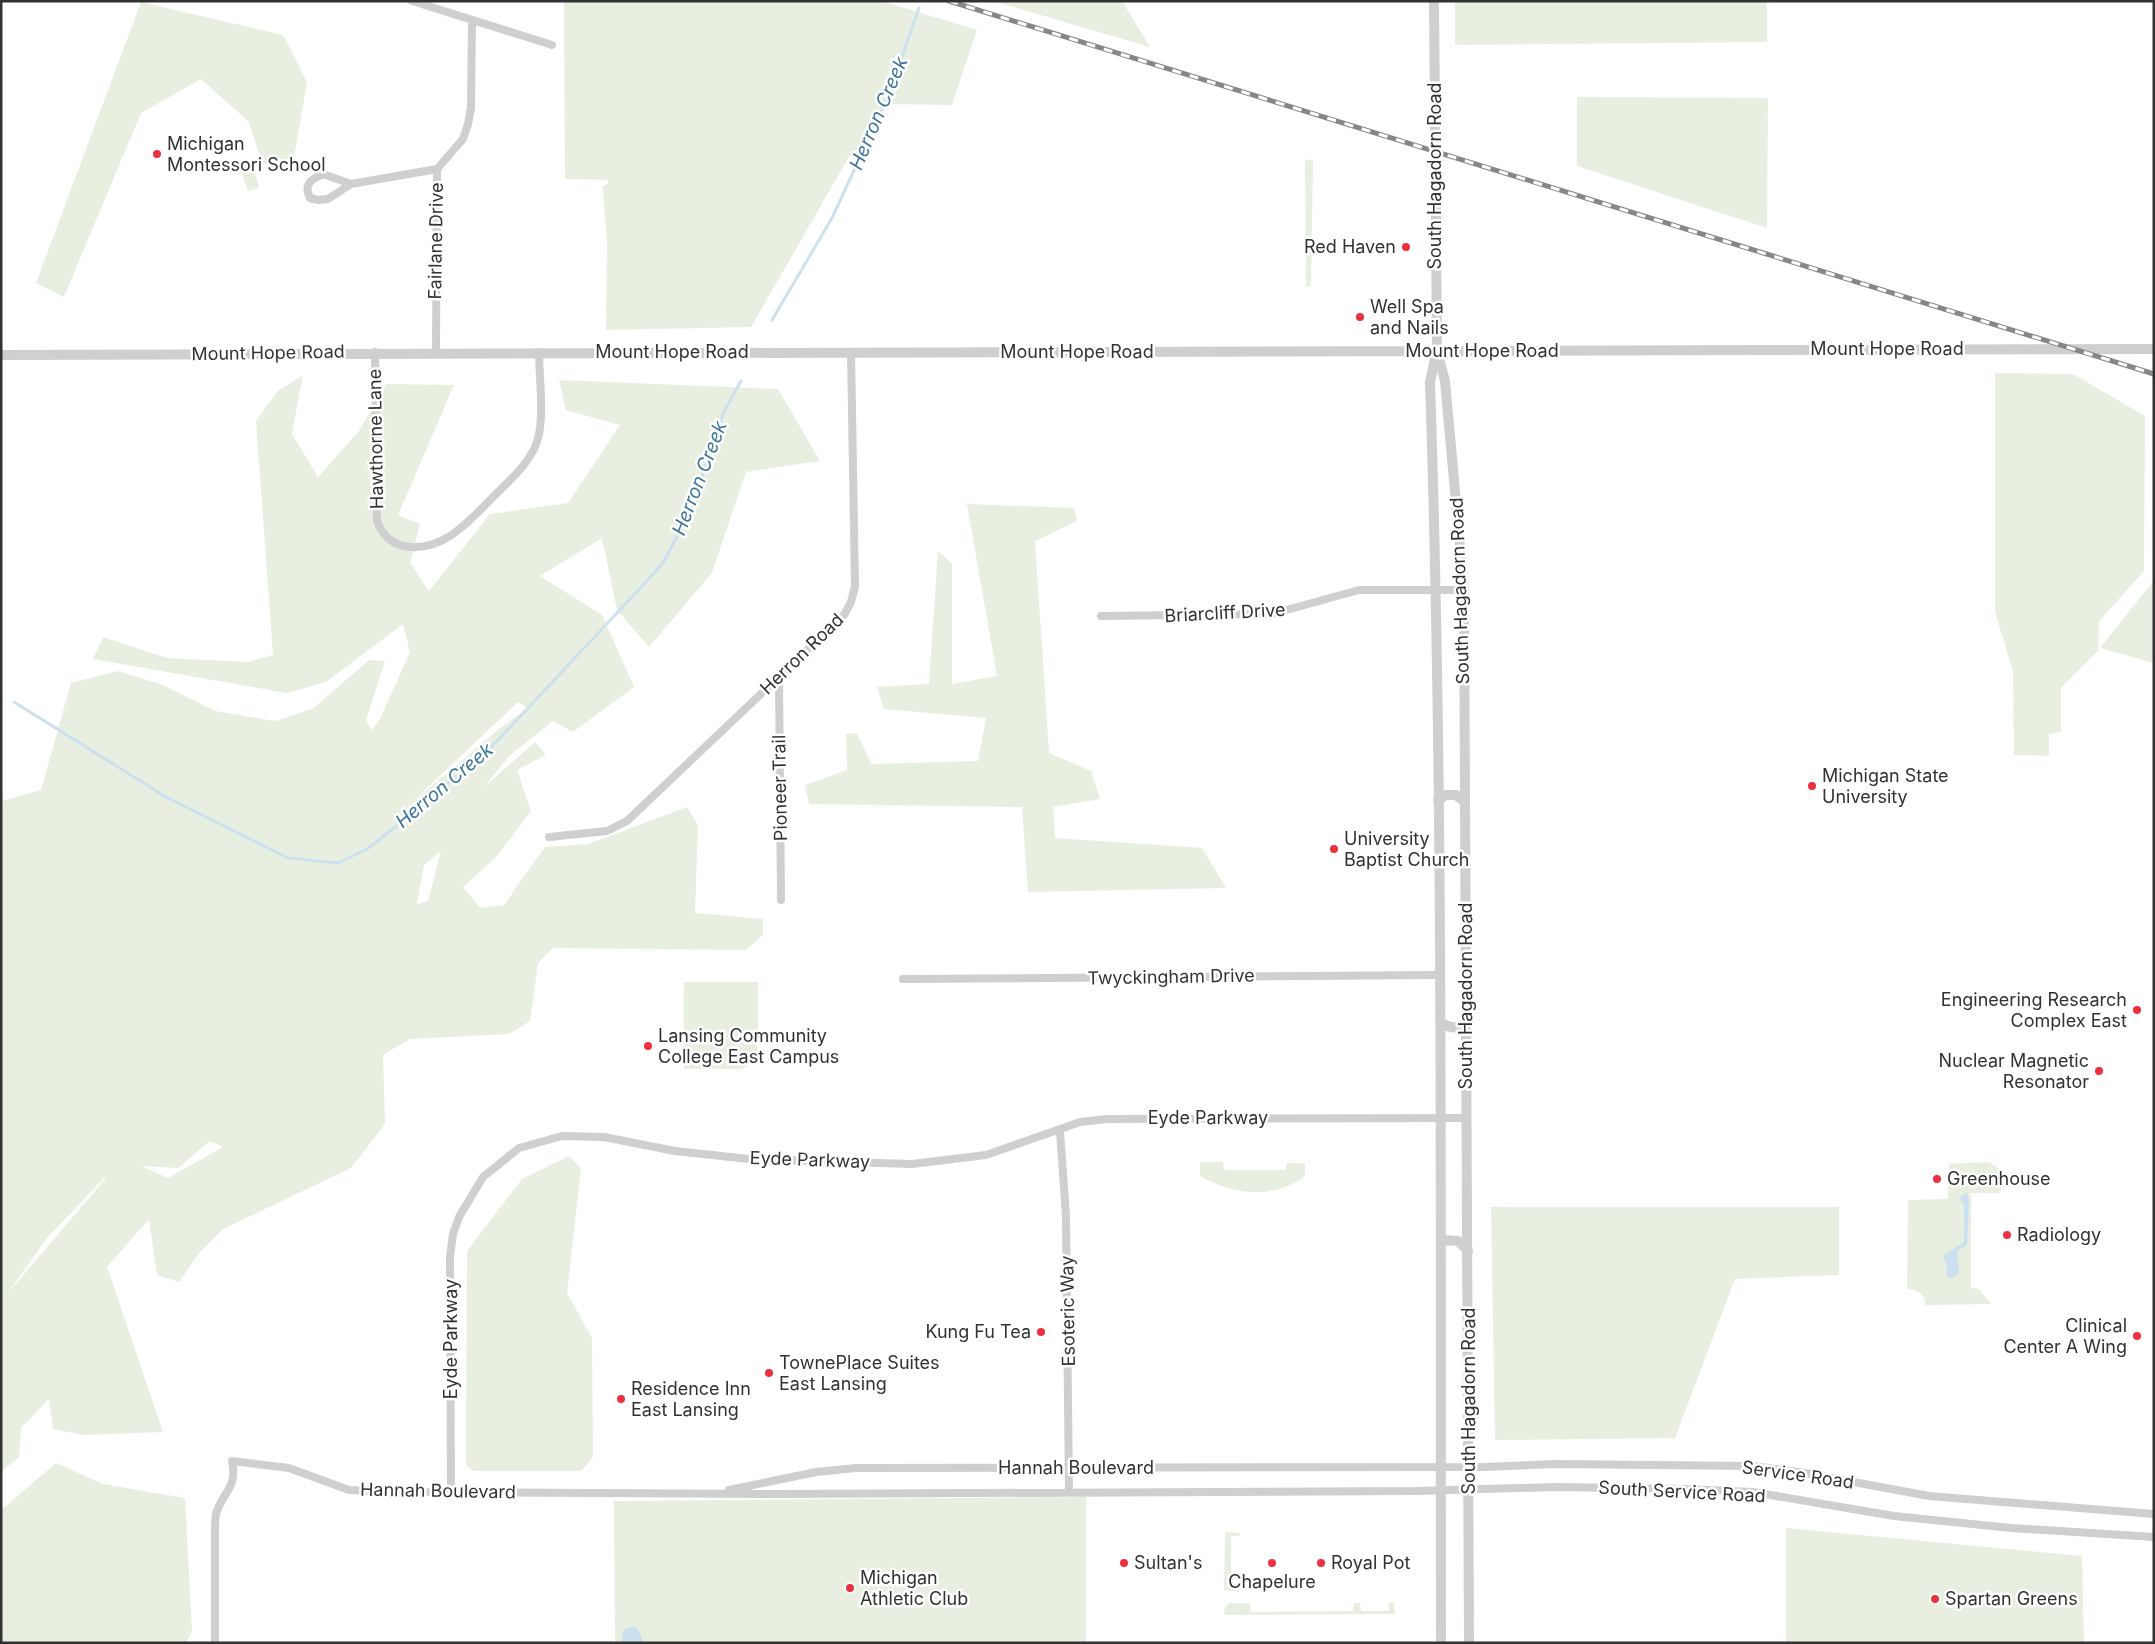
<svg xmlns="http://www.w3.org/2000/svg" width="2155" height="1644" font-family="Inter,sans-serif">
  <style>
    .green { fill: #e8efe0; fill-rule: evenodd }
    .water { fill: #cce1ef }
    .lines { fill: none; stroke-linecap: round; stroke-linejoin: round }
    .stream { stroke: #cce1ef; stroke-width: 3 }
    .minor { stroke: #cfcfcf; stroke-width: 8 }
    .tertiary { stroke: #cfcfcf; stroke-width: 10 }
    .rail-casing { stroke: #878787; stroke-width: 5 }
    .rail { stroke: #fff; stroke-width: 3; stroke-dasharray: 9; stroke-linecap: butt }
    .poi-dot { fill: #ed303e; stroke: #fff; stroke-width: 2 }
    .labels { text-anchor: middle; stroke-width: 5; stroke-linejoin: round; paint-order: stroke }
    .poi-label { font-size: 18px; fill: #323232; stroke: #fff; text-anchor: start }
    .street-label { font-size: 18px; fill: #323232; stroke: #fff }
    .water-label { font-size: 19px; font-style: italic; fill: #3b7599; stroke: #fff }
  </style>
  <rect width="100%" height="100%" fill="#fff"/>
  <path class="green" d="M564 1H882L977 30 952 105 885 104 858 162 850 155 751 327 606 330 607 244 603 186 608 184V180L565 179Z
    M993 1H1122L1150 47Z
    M1455 1H1767V42L1455 45Z
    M141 2 283 35 307 82 292 169 262 163 249 122 201 79 141 113 64 297 36 283Z
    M1577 97 1768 98 1767 228 1577 166Z
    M1305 159 1313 161 1311 286 1306 287Z
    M248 163 255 173 259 188 248 191 240 169 242 165Z
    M1995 373 2073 374 2145 416 2144 571 2099 621 2098 651 2061 688V732L2049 734V756L2014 755 2013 671 1995 612Z
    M303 375 292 434 318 477 359 431 386 384 454 385 398 515 420 524 410 563 429 591 490 514 568 503 620 425 566 410 559 380 778 389 820 461 746 472 712 573 649 647 617 610 602 538 540 576 602 615 634 687 573 732 553 721 510 755 484 787 535 742 546 755 517 770 531 811 498 855 463 887 480 908 504 905 545 847 588 844 687 807 698 825 695 913 763 919V935L746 950 553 948 538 963 530 1021 509 1034 410 1039 383 1055 385 1124 351 1168 223 1229 200 1252 179 1282 157 1275 149 1219 107 1267 163 1432 83 1435 53 1429 49 1399 21 1428 19 1457 1 1472V801L41 790 71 683 118 671 163 685 215 711 275 721 314 708 369 660 385 661 366 720 372 730 380 719 410 652 403 624 326 682 287 693 93 659 103 637 167 658 248 662 273 655 256 421 278 391ZM518 702 528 708 499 729 408 806ZM441 851 428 901 417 904 424 865ZM210 1141 223 1147 168 1178 141 1166 178 1168ZM105 1177 106 1178 8 1293 46 1239Z
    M967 504 1074 508 1077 521 1035 541 1049 753 1091 771 1100 799 1053 807 1055 838 1202 848 1226 888 1028 892 1022 807 809 804 805 785 847 770 846 734 857 733 871 764 978 761 986 718 884 709 877 687 929 684 938 551 952 564V684L997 676Z
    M2154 580V663L2100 648Z
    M684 982H758V1034H747V1040L754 1043 760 1051 759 1059 742 1069H684Z
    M569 1156 581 1168 567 1293 592 1338 593 1457 581 1471H474L466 1465 467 1251 522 1179Z
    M1200 1162H1223L1224 1170H1286V1163H1305V1176C1273 1200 1233 1195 1200 1176Z
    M1989 1162 2012 1178 2003 1183 2000 1193H1971V1288L1979 1289 1991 1304 1925 1305V1298C1919 1292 1915 1289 1907 1289L1908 1200 1948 1199 1949 1164Z
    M1491 1207H1839V1275L1735 1279 1675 1438 1495 1440Z
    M56 1463 103 1484 185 1498 192 1632 186 1643H1V1510Z
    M1086 1497V1643H615L614 1501Z
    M1786 1528 2082 1556 2084 1643H1786Z
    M1225 1532 1240 1533 1239 1536H1231V1588H1239V1592L1224 1590Z
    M1230 1603H1250L1251 1612 1353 1611 1354 1603H1360L1361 1611H1389V1603L1394 1602 1395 1614 1224 1615 1225 1607Z"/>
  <path class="water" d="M1967 1192 1969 1201 1967 1245 1957 1252 1959 1274 1950 1279 1947 1276V1267L1943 1256 1964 1242V1204L1960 1200 1961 1196Z
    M635 1626 640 1633 643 1643H621L623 1630Z"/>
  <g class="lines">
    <path class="stream" d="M772 320 832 218 888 97 919 8
      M14 702 166 797 288 858 338 863 367 849 427 802 498 740 646 582 664 561 689 514 724 412 741 381"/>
    <path class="minor" d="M412 1 552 45
      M351 184 323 174C311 179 303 185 310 198L318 200 328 199 351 184 437 169
      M375 352 377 521C382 534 390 543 404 546 443 554 471 519 496 494 509 481 527 465 535 447 546 423 539 379 539 352
      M436 352 437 169 463 139 468 124 471 108 472 21
      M1101 616 1272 614 1359 590H1464
      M779 676 781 900
      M549 837 607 831 627 821 844 615 851 602 855 586 851 352
      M903 979 1439 975
      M1060 1131 1066 1216 1069 1492
      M729 1490 816 1472 856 1468 1485 1467 1555 1464 1753 1466 1805 1473 1929 1496 2154 1514
      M451 1492 450 1257 453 1234 459 1217 483 1177 519 1148 562 1136 604 1137 675 1151 749 1159 912 1164 986 1155 1080 1122 1107 1119 1467 1118
      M215 1643V1530C215 1525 215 1519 216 1514 222 1492 238 1489 232 1461L289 1468 349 1490 404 1492 778 1494 1416 1491 1555 1487 1684 1489 1753 1492 1894 1516 2011 1528 2154 1537"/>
    <path class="tertiary" d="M1434 1 1437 351 1445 381 1464 590 1469 1643
      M1436 354 1430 382C1444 802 1440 1223 1441 1643
      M1 355 2154 349
      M1438 800 1446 795H1456L1465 802
      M1440 1022C1449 1028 1458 1030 1466 1023
      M1442 1240 1458 1241 1468 1251"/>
    <g class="rail-casing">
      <path id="rail" d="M949 1 2154 374"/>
    </g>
    <use href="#rail" class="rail"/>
  </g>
  <g class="poi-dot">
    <circle cx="157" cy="154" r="5"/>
    <circle cx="1406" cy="247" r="5"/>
    <circle cx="1360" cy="317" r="5"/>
    <circle cx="1812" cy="786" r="5"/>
    <circle cx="1334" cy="849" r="5"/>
    <circle cx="2137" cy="1010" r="5"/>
    <circle cx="648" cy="1046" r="5"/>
    <circle cx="2099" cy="1071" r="5"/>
    <circle cx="1937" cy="1179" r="5"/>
    <circle cx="2007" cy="1235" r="5"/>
    <circle cx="1041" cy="1332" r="5"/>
    <circle cx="2137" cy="1336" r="5"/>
    <circle cx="769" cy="1373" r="5"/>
    <circle cx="621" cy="1399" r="5"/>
    <circle cx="1124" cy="1563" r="5"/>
    <circle cx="1272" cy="1563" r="5"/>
    <circle cx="1321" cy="1563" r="5"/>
    <circle cx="850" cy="1588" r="5"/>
    <circle cx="1935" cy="1599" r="5"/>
  </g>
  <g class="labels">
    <g class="poi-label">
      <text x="167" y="150">Michigan<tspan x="167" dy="21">Montessori School</tspan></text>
      <text x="1396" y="253" text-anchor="end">Red Haven</text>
      <text x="1370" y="313">Well Spa<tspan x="1370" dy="21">and Nails</tspan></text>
      <text x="1822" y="782">Michigan State<tspan x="1822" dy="21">University</tspan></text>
      <text x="1344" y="845">University<tspan x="1344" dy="21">Baptist Church</tspan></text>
      <text x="2127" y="1006" text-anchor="end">Engineering Research<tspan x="2127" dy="21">Complex East</tspan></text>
      <text x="658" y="1042">Lansing Community<tspan x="658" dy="21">College East Campus</tspan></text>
      <text x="2089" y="1067" text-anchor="end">Nuclear Magnetic<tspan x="2089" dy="21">Resonator</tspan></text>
      <text x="1947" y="1185">Greenhouse</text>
      <text x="2017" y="1241">Radiology</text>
      <text x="2127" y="1332" text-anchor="end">Clinical<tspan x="2127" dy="21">Center A Wing</tspan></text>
      <text x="1031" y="1338" text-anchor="end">Kung Fu Tea</text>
      <text x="779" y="1369">TownePlace Suites<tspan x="779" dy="21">East Lansing</tspan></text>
      <text x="631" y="1395">Residence Inn<tspan x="631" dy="21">East Lansing</tspan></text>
      <text x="1134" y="1569">Sultan's</text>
      <text x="1331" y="1569">Royal Pot</text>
      <text x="860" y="1584">Michigan<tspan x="860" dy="21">Athletic Club</tspan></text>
      <text x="1272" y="1588" text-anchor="middle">Chapelure</text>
      <text x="1945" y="1605">Spartan Greens</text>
    </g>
    <g class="street-label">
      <text transform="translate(1435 176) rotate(-90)" y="6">South Hagadorn Road</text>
      <text transform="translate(436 241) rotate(-89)" y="6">Fairlane Drive</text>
      <text x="1887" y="355">Mount Hope Road</text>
      <text x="1482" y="357">Mount Hope Road</text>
      <text x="672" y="358">Mount Hope Road</text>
      <text x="1077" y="358">Mount Hope Road</text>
      <text transform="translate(268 353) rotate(-1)" y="6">Mount Hope Road</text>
      <text transform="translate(376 439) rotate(-91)" y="6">Hawthorne Lane</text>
      <text transform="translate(1460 591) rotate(-92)" y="6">South Hagadorn Road</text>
      <text transform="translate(1225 613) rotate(-3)" y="6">Briarcliff Drive</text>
      <text transform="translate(802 654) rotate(-44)" y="6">Herron Road</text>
      <text transform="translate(780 788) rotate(-91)" y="6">Pioneer Trail</text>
      <text transform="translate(1171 977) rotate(-1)" y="6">Twyckingham Drive</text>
      <text transform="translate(1466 996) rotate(-90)" y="6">South Hagadorn Road</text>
      <text x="1208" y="1124">Eyde Parkway</text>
      <text transform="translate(810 1160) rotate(2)" y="6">Eyde Parkway</text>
      <text transform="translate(1068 1311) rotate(-91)" y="6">Esoteric Way</text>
      <text transform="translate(451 1339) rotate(-90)" y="6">Eyde Parkway</text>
      <text transform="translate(1469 1401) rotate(-90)" y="6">South Hagadorn Road</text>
      <text x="1076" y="1474">Hannah Boulevard</text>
      <text transform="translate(1798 1475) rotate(8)" y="6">Service Road</text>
      <text transform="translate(438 1491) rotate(1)" y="6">Hannah Boulevard</text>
      <text transform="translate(1682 1492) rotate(3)" y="6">South Service Road</text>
    </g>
    <g class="water-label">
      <text transform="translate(878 113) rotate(-67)" y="7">Herron Creek</text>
      <text transform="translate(699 478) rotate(-69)" y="7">Herron Creek</text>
      <text transform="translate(444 785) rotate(-40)" y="7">Herron Creek</text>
    </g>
  </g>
  <rect width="2155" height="1644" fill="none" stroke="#323232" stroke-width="5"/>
</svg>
